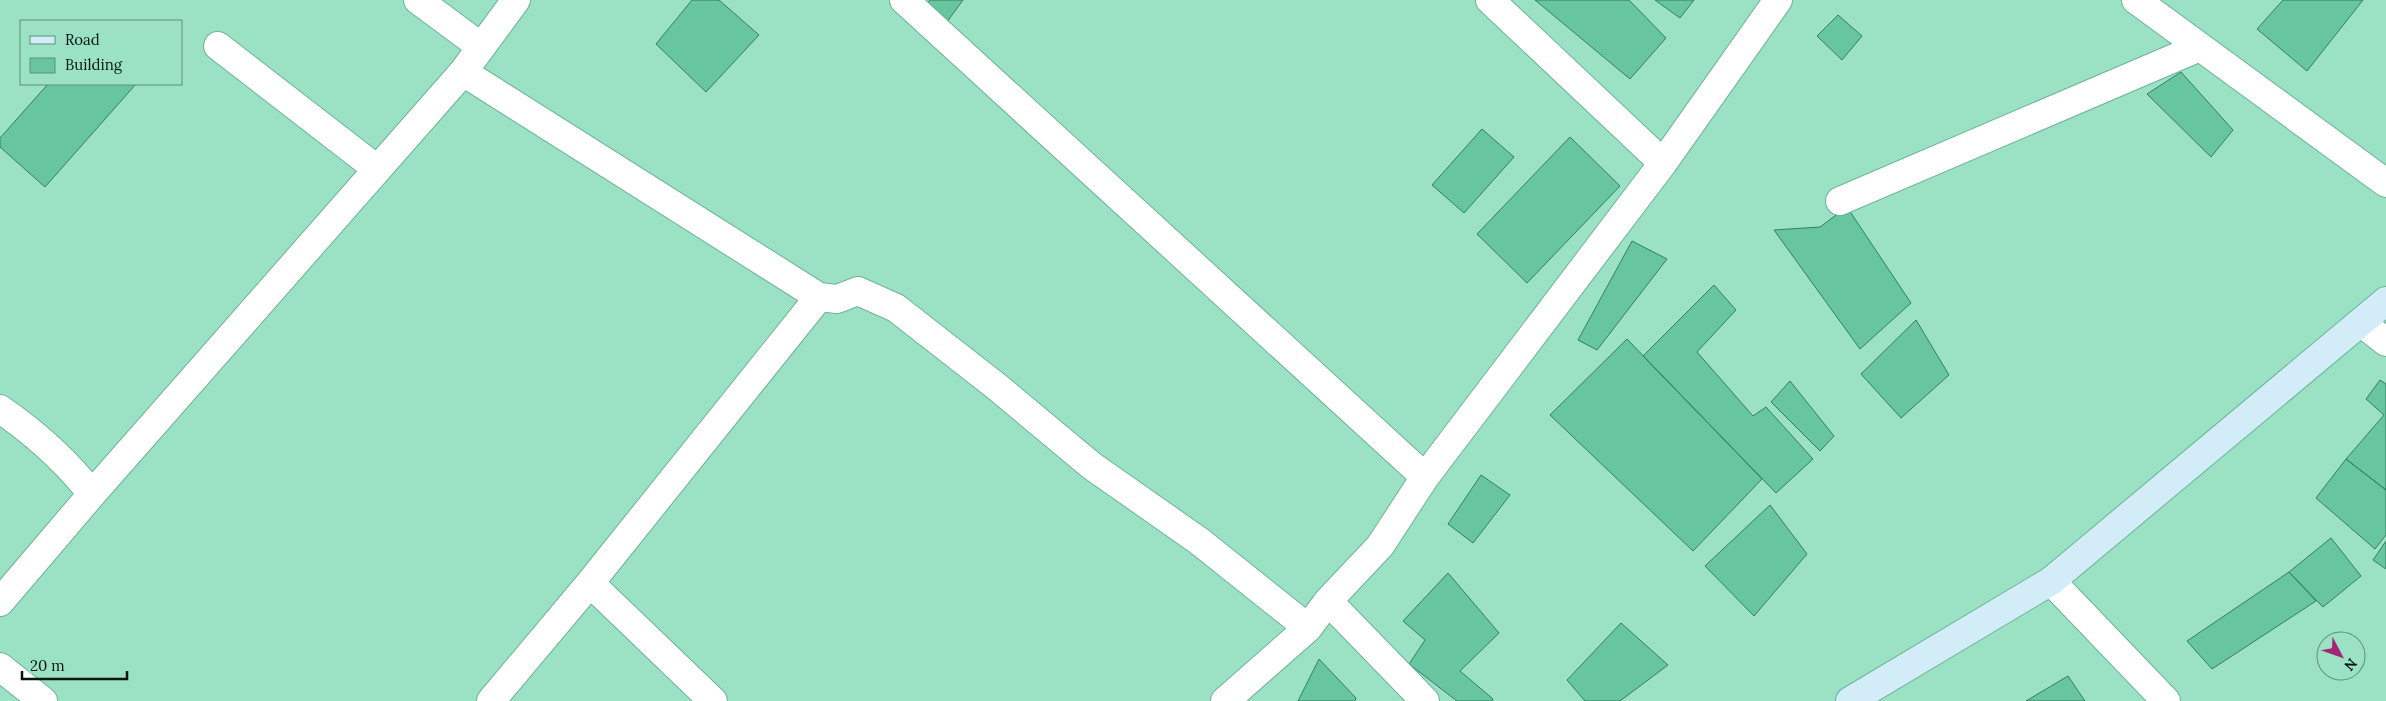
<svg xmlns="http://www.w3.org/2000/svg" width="2386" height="701" font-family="Lora,serif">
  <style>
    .building { fill: #67c6a0; stroke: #357d62 }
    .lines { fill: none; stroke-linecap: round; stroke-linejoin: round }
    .street-casing { stroke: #6db497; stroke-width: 30 }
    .secondary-casing { stroke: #6db497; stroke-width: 30 }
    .street { stroke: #fff; stroke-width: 28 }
    .secondary { stroke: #d2edf7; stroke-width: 28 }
  </style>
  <rect width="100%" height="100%" fill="#9ae2c3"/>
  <path class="building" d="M692 0H719L759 35 706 92 656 44Z
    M930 0H963L944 26 924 7Z
    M1535 0H1629L1666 38 1630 79Z
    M1655 0H1694L1680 18Z
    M2283 0H2363L2307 71 2257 29Z
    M1838 15 1862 36 1842 60 1817 36Z
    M2181 72 2233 130 2211 157 2147 94Z
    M48 84H136L45 187 0 147V138Z
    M1482 129 1514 157 1464 213 1432 185Z
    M1570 137 1620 186 1527 283 1477 234Z
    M1847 207 1911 303 1860 349 1774 230 1820 227Z
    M1632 241 1667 259 1597 350 1578 340Z
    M1714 285 1736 310 1697 352 1753 416 1766 407 1813 459 1776 493 1643 356Z
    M1916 320 1949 375 1901 418 1861 374Z
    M1627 339 1762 479 1693 551 1550 415Z
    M2380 380 2386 384V490L2346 459 2384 415 2366 399Z
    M1790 381 1834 436 1820 451 1771 402Z
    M2346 459 2386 490V535L2375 549 2316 498Z
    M1481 475 1510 495 1473 543 1448 524Z
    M1770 505 1807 554 1754 616 1705 566Z
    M2331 538 2361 576 2323 607 2289 572Z
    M2386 541V569L2373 560Z
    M2289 572 2316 601 2212 669 2187 641Z
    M1448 573 1499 633 1460 671 1493 699 1492 701H1457L1409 664 1425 640 1403 621Z
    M1621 623 1668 665 1620 701H1585L1567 680Z
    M1319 659 1356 698 1355 701H1298Z
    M2068 676 2085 701H2026Z"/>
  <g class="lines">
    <g class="street-casing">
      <path id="street" d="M418 0 480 46
        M904 0 1425 477
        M1490 0 1663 163
        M2136 0 2386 183
        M218 46 377 169
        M463 72 819 297 837 299 858 291 896 308 996 386 1092 466 1199 541 1308 628
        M1840 201 2200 47
        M2362 323 2386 342
        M0 409C35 433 66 461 92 494
        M2051 581 2166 701
        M590 583 713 701
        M1328 601 1425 701
        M0 602 92 494 463 72 516 0
        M0 667 43 701
        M491 701 590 583 819 297
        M1225 701 1308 628 1328 601 1380 546 1425 477 1663 163 1778 0"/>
    </g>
    <g class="secondary-casing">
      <path id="secondary" d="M1850 701 2051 581 2386 301"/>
    </g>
    <use href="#street" class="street"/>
    <use href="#secondary" class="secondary"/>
  </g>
  <rect x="20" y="20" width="162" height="65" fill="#9ae2c3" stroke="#5c917a"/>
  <rect x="30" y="36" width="25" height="8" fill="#d2edf7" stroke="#5c917a"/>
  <text x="65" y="45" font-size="15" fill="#00170d">Road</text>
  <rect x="30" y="58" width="25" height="15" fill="#67c6a0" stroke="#5c917a"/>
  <text x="65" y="70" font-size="15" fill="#00170d">Building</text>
  <g transform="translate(2341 656) rotate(131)"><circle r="24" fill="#9ae2c3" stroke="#5c917a"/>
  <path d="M0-4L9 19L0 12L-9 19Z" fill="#a32577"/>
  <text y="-8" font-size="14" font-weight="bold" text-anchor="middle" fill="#00170d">N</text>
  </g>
  <path d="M22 671v8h105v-8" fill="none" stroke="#00170d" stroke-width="2.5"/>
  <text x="30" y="671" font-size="15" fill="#00170d" stroke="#9ae2c3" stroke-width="4" paint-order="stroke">20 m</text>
</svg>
